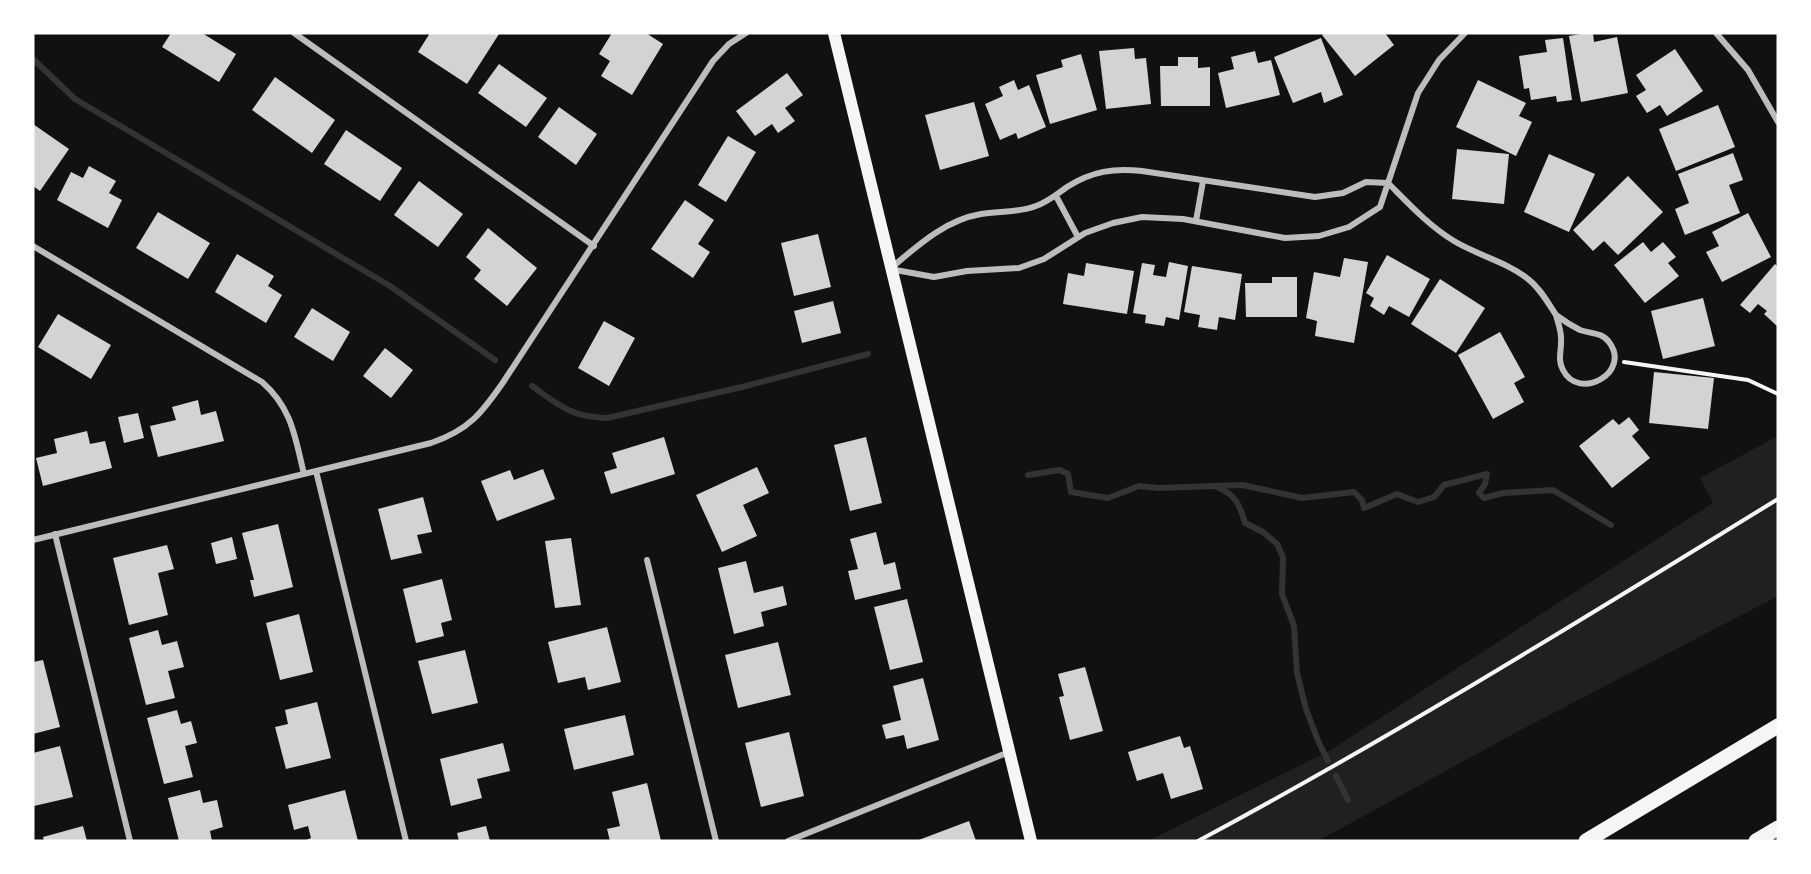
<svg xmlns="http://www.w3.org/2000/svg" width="1811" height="874" font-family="'Work Sans',sans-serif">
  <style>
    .green { fill: #202020 }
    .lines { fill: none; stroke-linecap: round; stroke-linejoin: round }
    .stream { stroke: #333; stroke-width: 6 }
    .building { fill: #d3d3d3 }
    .path { stroke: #f5f5f5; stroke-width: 4 }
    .minor { stroke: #bcbcbc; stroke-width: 6 }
    .secondary { stroke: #f5f5f5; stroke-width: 12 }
    .primary { stroke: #f5f5f5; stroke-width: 15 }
  </style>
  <rect width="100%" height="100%" fill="#111"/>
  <path class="green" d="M1778 436V596L1515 733 1318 841H1148L1329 751 1713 503 1700 478Z"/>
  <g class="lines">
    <path class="stream" d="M33 59 75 99 390 286 495 360
      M532 386C560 406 571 417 607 418L742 387 868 354
      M1028 475 1060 470 1068 474 1071 492 1108 498 1139 486 1158 488 1243 485 1302 498 1354 492 1362 500 1364 508 1397 494 1418 502 1434 497 1444 485 1487 474 1485 484 1479 493 1484 498 1503 493 1553 490 1611 525
      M1217 487C1235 494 1240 505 1245 523L1263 532 1277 544 1283 557 1282 594 1294 626 1297 673 1306 709 1319 743 1328 761
      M1336 776 1348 800"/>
  </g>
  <path class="building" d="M171 33H202L236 54 219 82 162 47Z
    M430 33H497L499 34 467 84 418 52Z
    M612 33H646L663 44 632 95 601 76 610 61 599 54Z
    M1325 33H1385L1394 45 1355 76 1322 35Z
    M1587 33H1593L1594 42 1617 37 1628 93 1581 102 1569 36Z
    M1321 38 1343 95 1324 103 1321 92 1293 103 1274 57Z
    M1563 38 1572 100 1557 102 1556 96 1531 100 1529 88 1524 89 1519 56 1547 52 1545 40Z
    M1134 48 1135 59 1146 58 1151 104 1106 109 1099 51Z
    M1675 49 1703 91 1667 116 1660 105 1647 113 1636 96 1646 90 1636 75Z
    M1255 51 1258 63 1271 60 1280 95 1226 108 1218 73 1234 69 1231 57Z
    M1081 54 1097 110 1050 124 1036 75 1063 67 1061 60Z
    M1178 57H1198V68L1210 67V106H1161L1160 66H1178Z
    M499 64 547 98 526 127 478 93Z
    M787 73 803 95 785 108 795 121 778 133 772 124 755 136 736 111Z
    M275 77 335 120 312 153 252 110Z
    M1014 80 1018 90 1029 85 1046 127 1018 139 1016 133 1000 140 985 104 1003 96 999 87Z
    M1478 80 1526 103 1519 116 1532 122 1516 156 1456 127Z
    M974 102 989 156 940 170 925 115Z
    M1718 105 1735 147 1676 171 1659 129Z
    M559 107 597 134 576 165 538 137Z
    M33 124 69 149 40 191 33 186Z
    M346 130 402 168 380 201 324 164Z
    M728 136 756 152 726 202 698 185Z
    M1457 149 1509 154 1504 204 1452 199Z
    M1733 153 1743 180 1729 185 1740 213 1685 235 1675 209 1689 203 1678 174Z
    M1549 154 1595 174 1569 232 1524 212Z
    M89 166 116 181 109 193 122 200 108 228 57 200 71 172 83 178Z
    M1628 176 1663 212 1618 255 1604 241 1593 251 1573 230Z
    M419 181 463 214 438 247 394 215Z
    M685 200 714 220 698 244 710 252 693 278 651 249Z
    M158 212 210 243 188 279 136 248Z
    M1748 213 1771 257 1722 282 1706 252 1719 246 1712 232Z
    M488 228 537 268 507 306 474 279 481 270 466 257Z
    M818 234 831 287 794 296 781 243Z
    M1643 242 1651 252 1663 242 1676 257 1668 263 1679 276 1645 303 1614 265Z
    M237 254 274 276 268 286 282 295 266 323 215 292Z
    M1387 255 1430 279 1409 317 1389 306 1384 315 1370 306 1374 298 1366 293Z
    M1344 258 1368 262 1354 343 1315 336 1317 321 1306 318 1314 272 1340 277Z
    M1169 262 1188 266 1179 320 1166 317 1164 326 1145 323 1146 315 1133 313 1142 263 1155 265 1153 275 1166 277Z
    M1086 263 1134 271 1127 314 1063 304 1068 273 1084 276Z
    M1775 264 1778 267V327L1764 314 1767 311 1758 304 1750 313 1740 305Z
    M1192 266 1242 274 1235 320 1219 317 1217 330 1198 327 1200 315 1184 312Z
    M1272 277H1297V317H1246L1245 283H1272Z
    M1440 279 1485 308 1456 353 1411 324Z
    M1703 298 1715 346 1663 359 1651 311Z
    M833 301 841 333 802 343 794 311Z
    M312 308 350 332 333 361 294 337Z
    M58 314 111 345 91 379 38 347Z
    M604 321 635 338 609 386 578 368Z
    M1500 332 1525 377 1514 383 1524 402 1493 419 1458 355Z
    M385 348 413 370 391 398 363 376Z
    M1654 372 1714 378 1708 429 1649 423Z
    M198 400 201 415 216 411 224 441 158 457 150 426 176 420 172 407Z
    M138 413 144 438 124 443 118 417Z
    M1629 417 1639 430 1632 436 1650 458 1612 488 1579 446 1613 419 1619 425Z
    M87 431 90 444 105 441 112 468 43 486 36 458 57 453 54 439Z
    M664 437 675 474 611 494 604 472 617 468 612 453Z
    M866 437 882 503 850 511 834 445Z
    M757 467 769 493 743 505 757 536 722 552 696 495Z
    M543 469 555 499 497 521 481 481 510 470 514 480Z
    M423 497 432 532 417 535 422 553 391 560 378 509Z
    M278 524 293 587 254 597 250 580H254L242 533Z
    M876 532 884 565 895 562 901 589 855 600 848 571 858 569 850 539Z
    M232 537 237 559 216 564 211 543Z
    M571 538 581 605 555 608 545 541Z
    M167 545 174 569 158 573 168 615 129 625 113 558Z
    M746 561 754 593 783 586 787 605 761 612 764 626 734 634 718 568Z
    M442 579 452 620 441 623 444 636 416 643 403 589Z
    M907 599 923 662 890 670 874 607Z
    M299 614 313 672 280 680 266 623Z
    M607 627 621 682 588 690 585 677 558 683 548 642Z
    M158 630 162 645 177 641 184 667 168 671 175 698 146 705 129 638Z
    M778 642 791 695 738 708 725 655Z
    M465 650 478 703 432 714 418 661Z
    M43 660 60 727 33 734V662Z
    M1085 667 1103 731 1070 740 1059 697 1064 696 1058 674Z
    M923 678 939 740 907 749 904 735 886 739 882 725 901 720 893 686Z
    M317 702 331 758 286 769 275 727 288 724 285 710Z
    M177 710 181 724 191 721 197 743 185 746 193 777 164 784 147 718Z
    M625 715 634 755 574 770 564 729Z
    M789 732 804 796 761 807 745 743Z
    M1180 736 1184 748 1190 746 1203 789 1171 799 1163 773 1137 781 1128 752Z
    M503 743 510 771 477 779 482 798 451 806 440 759Z
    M60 746 73 797 34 806 33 753Z
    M647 783 661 841H610L607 829 620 826 612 792Z
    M200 790 203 803 217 800 223 827 210 831 212 841H179L168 798Z
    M345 790 358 841H304L311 838 308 826 294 830 288 805Z
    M969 821 976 841H916Z
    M83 826 87 841H44L43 837Z
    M486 826 490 841H459L457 833Z"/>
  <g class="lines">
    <path class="path" d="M1624 362 1748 380 1778 394
      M1198 841C1396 735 1587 616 1778 499"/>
    <path class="minor" d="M294 33 594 246
      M1716 33 1748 70 1778 122
      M1388 183 1366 182 1343 193 1315 197 1142 171C1114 168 1092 171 1067 187 1057 194 1048 202 1036 206 1018 213 999 211 981 214 945 220 917 246 890 269L934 277 967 271 1019 268 1044 259 1085 233 1113 223 1142 217 1183 219 1285 238 1319 236 1349 227 1380 207 1418 93 1439 60 1465 33
      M1388 183C1408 203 1429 226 1454 241 1477 255 1507 262 1528 279 1540 288 1548 303 1556 315
      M1056 196 1078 237
      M1196 221 1203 181
      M33 246 262 382C292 408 295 437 304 474
      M1556 315C1564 321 1572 326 1580 330 1591 334 1602 332 1609 342 1632 372 1579 402 1563 370 1557 360 1562 349 1561 338 1561 330 1558 323 1556 315Z
      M316 471 406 841
      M55 534 130 841
      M33 540 431 443C469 430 482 413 504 381L713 61 729 44 746 33
      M647 560 716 841
      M788 841 1009 752"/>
    <path class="secondary" d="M834 33 1031 841"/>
    <path class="primary" d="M1586 841 1778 726
      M1756 841 1778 828"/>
  </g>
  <rect width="1811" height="874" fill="none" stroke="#ffffff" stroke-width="69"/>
</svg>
